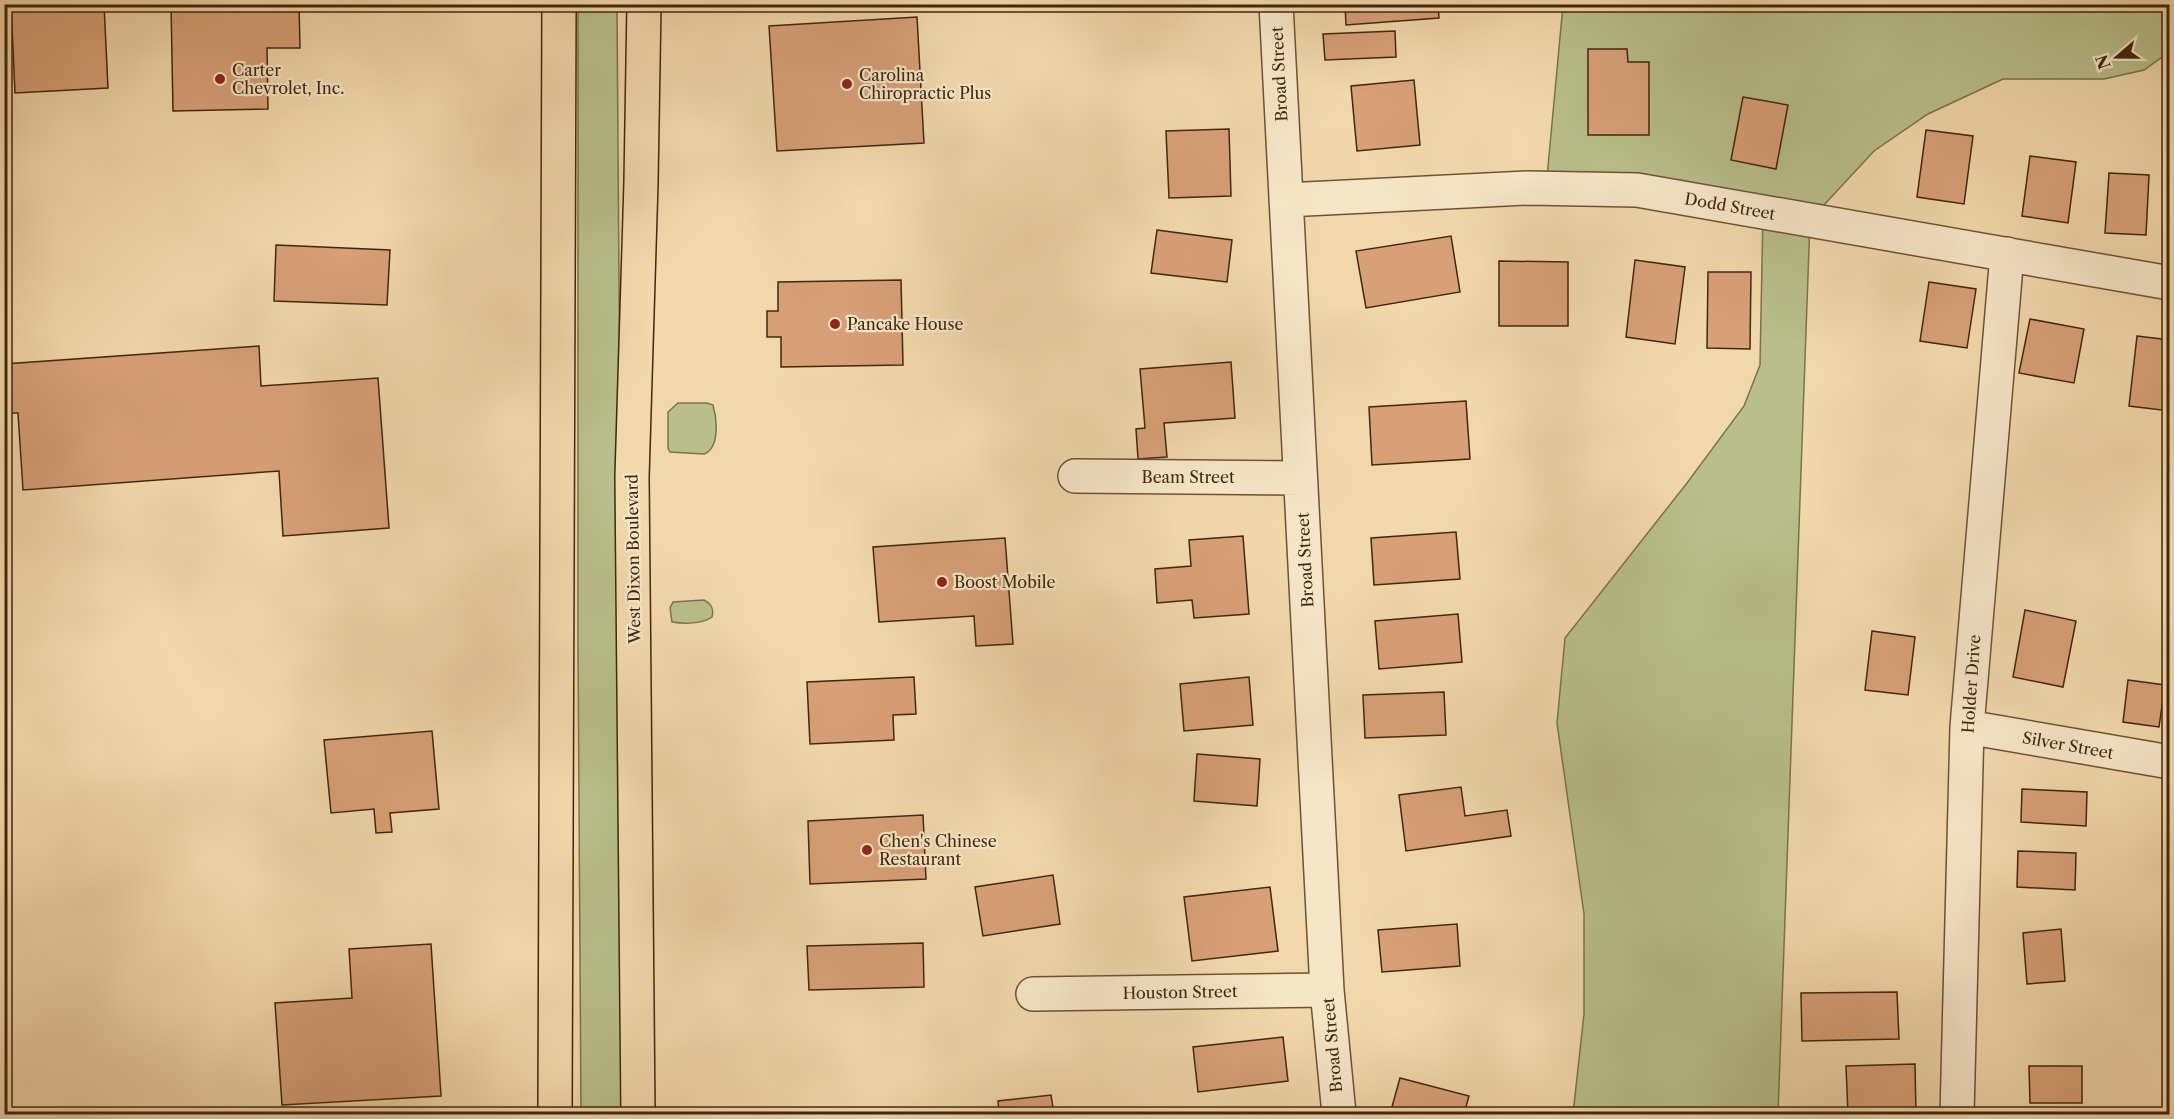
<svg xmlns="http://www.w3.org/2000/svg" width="2174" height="1119" font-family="'Libre Caslon Text',serif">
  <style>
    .green { fill: #b8bf8a; stroke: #7d724c; stroke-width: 1.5 }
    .building { fill: #d8a077; stroke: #42260d; stroke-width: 1.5 }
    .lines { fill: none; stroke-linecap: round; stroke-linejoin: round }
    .minor-casing { stroke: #6e5234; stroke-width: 36 }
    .highway-casing { stroke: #42260d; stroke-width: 36 }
    .minor { stroke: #f6e6c8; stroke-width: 33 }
    .highway { stroke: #f1d8ab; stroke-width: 33 }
    .poi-dot { fill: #8f2418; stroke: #f6e6c8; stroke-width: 2 }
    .labels { text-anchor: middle; stroke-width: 4.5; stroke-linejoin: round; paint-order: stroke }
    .poi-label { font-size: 16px; fill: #42260d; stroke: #f6e6c8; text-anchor: start }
    .street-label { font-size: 16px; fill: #42260d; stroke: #f6e6c8 }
  </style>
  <rect width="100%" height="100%" fill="#f1d8ab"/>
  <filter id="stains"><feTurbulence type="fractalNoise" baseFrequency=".00333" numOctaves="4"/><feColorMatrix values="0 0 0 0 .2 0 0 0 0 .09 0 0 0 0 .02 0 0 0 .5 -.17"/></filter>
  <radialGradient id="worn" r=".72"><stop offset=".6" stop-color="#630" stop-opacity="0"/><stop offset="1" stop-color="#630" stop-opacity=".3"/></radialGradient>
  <path class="green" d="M578 5H617L625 1114H581L578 646Z
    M1563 5H2169V52L2144 70 2104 79H2003L1928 114 1874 151 1810 220 1778 1114H1573L1584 1014V914L1557 723 1565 638 1687 483 1744 406 1760 365 1763 212 1546 188Z
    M678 403H707L713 405C717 419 720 448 704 454L670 452 668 448V412Z
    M704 600C712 604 714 609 712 617 702 624 684 624 672 622L670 608 673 602Z"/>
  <path class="building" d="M11 4H104L108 88 15 93Z
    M171 4H299L300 48H267L268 109 173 111Z
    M1345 4H1438L1439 18 1346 25Z
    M917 17 924 143 777 151 769 26Z
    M1395 31 1396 57 1325 60 1323 34Z
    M1588 49H1627L1628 62H1649V135H1588Z
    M1414 80 1420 145 1357 151 1351 86Z
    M1743 97 1788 105 1776 169 1731 160Z
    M1229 129 1231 196 1169 198 1166 131Z
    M1926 130 1973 136 1964 204 1917 197Z
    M2030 156 2076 162 2068 223 2022 216Z
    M2109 173 2149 175 2146 235 2105 233Z
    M1157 230 1232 240 1227 282 1151 273Z
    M1451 236 1460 292 1366 308 1356 251Z
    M276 245 390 250 387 305 274 301Z
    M1635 260 1685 267 1675 344 1626 337Z
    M1499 261 1568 262V326H1499Z
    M1708 272H1751L1750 349 1707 348Z
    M901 280 903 365 781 367V337H767V311H778V282Z
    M1929 282 1976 289 1967 348 1920 341Z
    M2030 319 2084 329 2074 383 2019 373Z
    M2137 336 2170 340V411L2129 406Z
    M259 346 261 386 378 378 389 528 283 536 279 471 23 490 18 413H4V364Z
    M1231 362 1235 418 1164 423 1167 457 1138 459 1136 429 1145 428 1140 369Z
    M1466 401 1470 459 1372 465 1369 407Z
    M1456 532 1460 579 1374 585 1371 538Z
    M1243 536 1249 614 1194 618 1192 600 1157 603 1155 569 1191 566 1189 540Z
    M1005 538 1013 644 976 646 974 616 879 622 873 547Z
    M2025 610 2076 621 2063 687 2013 677Z
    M1458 614 1462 662 1379 669 1375 621Z
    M1872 631 1915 637 1908 695 1865 690Z
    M914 677 916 714 893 715 894 740 810 744 807 682Z
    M1249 677 1253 725 1184 731 1180 684Z
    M2128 680 2165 685 2159 727 2123 722Z
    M1444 692 1446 735 1365 738 1363 695Z
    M432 731 439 809 390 813 392 832 376 833 374 809 331 813 324 740Z
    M1197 754 1260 759 1257 806 1194 801Z
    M1461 787 1465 816 1507 810 1511 836 1406 851 1399 795Z
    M2022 789 2087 792 2086 826 2021 822Z
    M923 815 926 879 810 884 808 821Z
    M2018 851 2076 853 2075 890 2017 887Z
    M1053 875 1060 924 983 936 975 887Z
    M1270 887 1278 951 1192 961 1184 897Z
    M1457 924 1460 966 1382 972 1378 930Z
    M2061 929 2065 981 2027 984 2023 933Z
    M923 943 924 987 809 990 807 946Z
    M431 944 441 1096 282 1105 275 1003 352 998 349 949Z
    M1897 992 1899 1039 1802 1041 1801 993Z
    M1283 1037 1288 1081 1198 1092 1193 1047Z
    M1915 1064 1916 1114H1848L1846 1066Z
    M2029 1066H2082V1103H2030Z
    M1400 1078 1469 1096 1464 1114H1390Z
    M1051 1095 1054 1114H999L998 1101Z"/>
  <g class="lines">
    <g class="minor-casing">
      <path id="minor" d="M1276 4 1327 990 1339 1114
        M1286 200 1527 188 1637 190 2170 283
        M1075 476 1300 478
        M1967 727 2170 762
        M1033 994 1327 990
        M1957 1114 1967 727 2007 254"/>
    </g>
    <g class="highway-casing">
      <path id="highway" d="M555 1114 559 4
        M638 1114 632 477 641 182 644 4"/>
    </g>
    <use href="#minor" class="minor"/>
    <use href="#highway" class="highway"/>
  </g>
  <g class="poi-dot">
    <circle cx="220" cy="79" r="6"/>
    <circle cx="847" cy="84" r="6"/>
    <circle cx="835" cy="324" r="6"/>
    <circle cx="942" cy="582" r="6"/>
    <circle cx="867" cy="850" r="6"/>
  </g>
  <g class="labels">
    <g class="poi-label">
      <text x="232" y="76">Carter<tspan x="232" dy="18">Chevrolet, Inc.</tspan></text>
      <text x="859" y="81">Carolina<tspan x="859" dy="18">Chiropractic Plus</tspan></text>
      <text x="847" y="330">Pancake House</text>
      <text x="954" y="588">Boost Mobile</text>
      <text x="879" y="847">Chen's Chinese<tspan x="879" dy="18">Restaurant</tspan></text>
    </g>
    <g class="street-label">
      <text transform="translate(1279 74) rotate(-93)" y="6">Broad Street</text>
      <text transform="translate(1730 206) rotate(10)" y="6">Dodd Street</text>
      <text x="1188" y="483">Beam Street</text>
      <text transform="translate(633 559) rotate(-91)" y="6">West Dixon Boulevard</text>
      <text transform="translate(1305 560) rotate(-93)" y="6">Broad Street</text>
      <text transform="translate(1971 684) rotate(-86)" y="6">Holder Drive</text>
      <text transform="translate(2068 745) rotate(10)" y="6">Silver Street</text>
      <text transform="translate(1180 992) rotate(-1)" y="6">Houston Street</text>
      <text transform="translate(1332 1045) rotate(-95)" y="6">Broad Street</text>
    </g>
  </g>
  <rect width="2174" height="1119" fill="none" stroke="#f1d8ab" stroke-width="24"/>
  <rect x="6" y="6" width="2162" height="1107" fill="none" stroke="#42260d" stroke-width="3"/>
  <rect x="12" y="12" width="2150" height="1095" fill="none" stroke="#42260d" stroke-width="1.5"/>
  <g transform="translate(2117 57) rotate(250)" stroke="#f6e6c8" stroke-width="4.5" paint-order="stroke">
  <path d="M0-4.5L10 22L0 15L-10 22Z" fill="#42260d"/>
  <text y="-9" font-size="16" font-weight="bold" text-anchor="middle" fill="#42260d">N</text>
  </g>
  <rect width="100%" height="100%" filter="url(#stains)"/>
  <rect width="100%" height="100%" fill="url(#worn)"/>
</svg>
